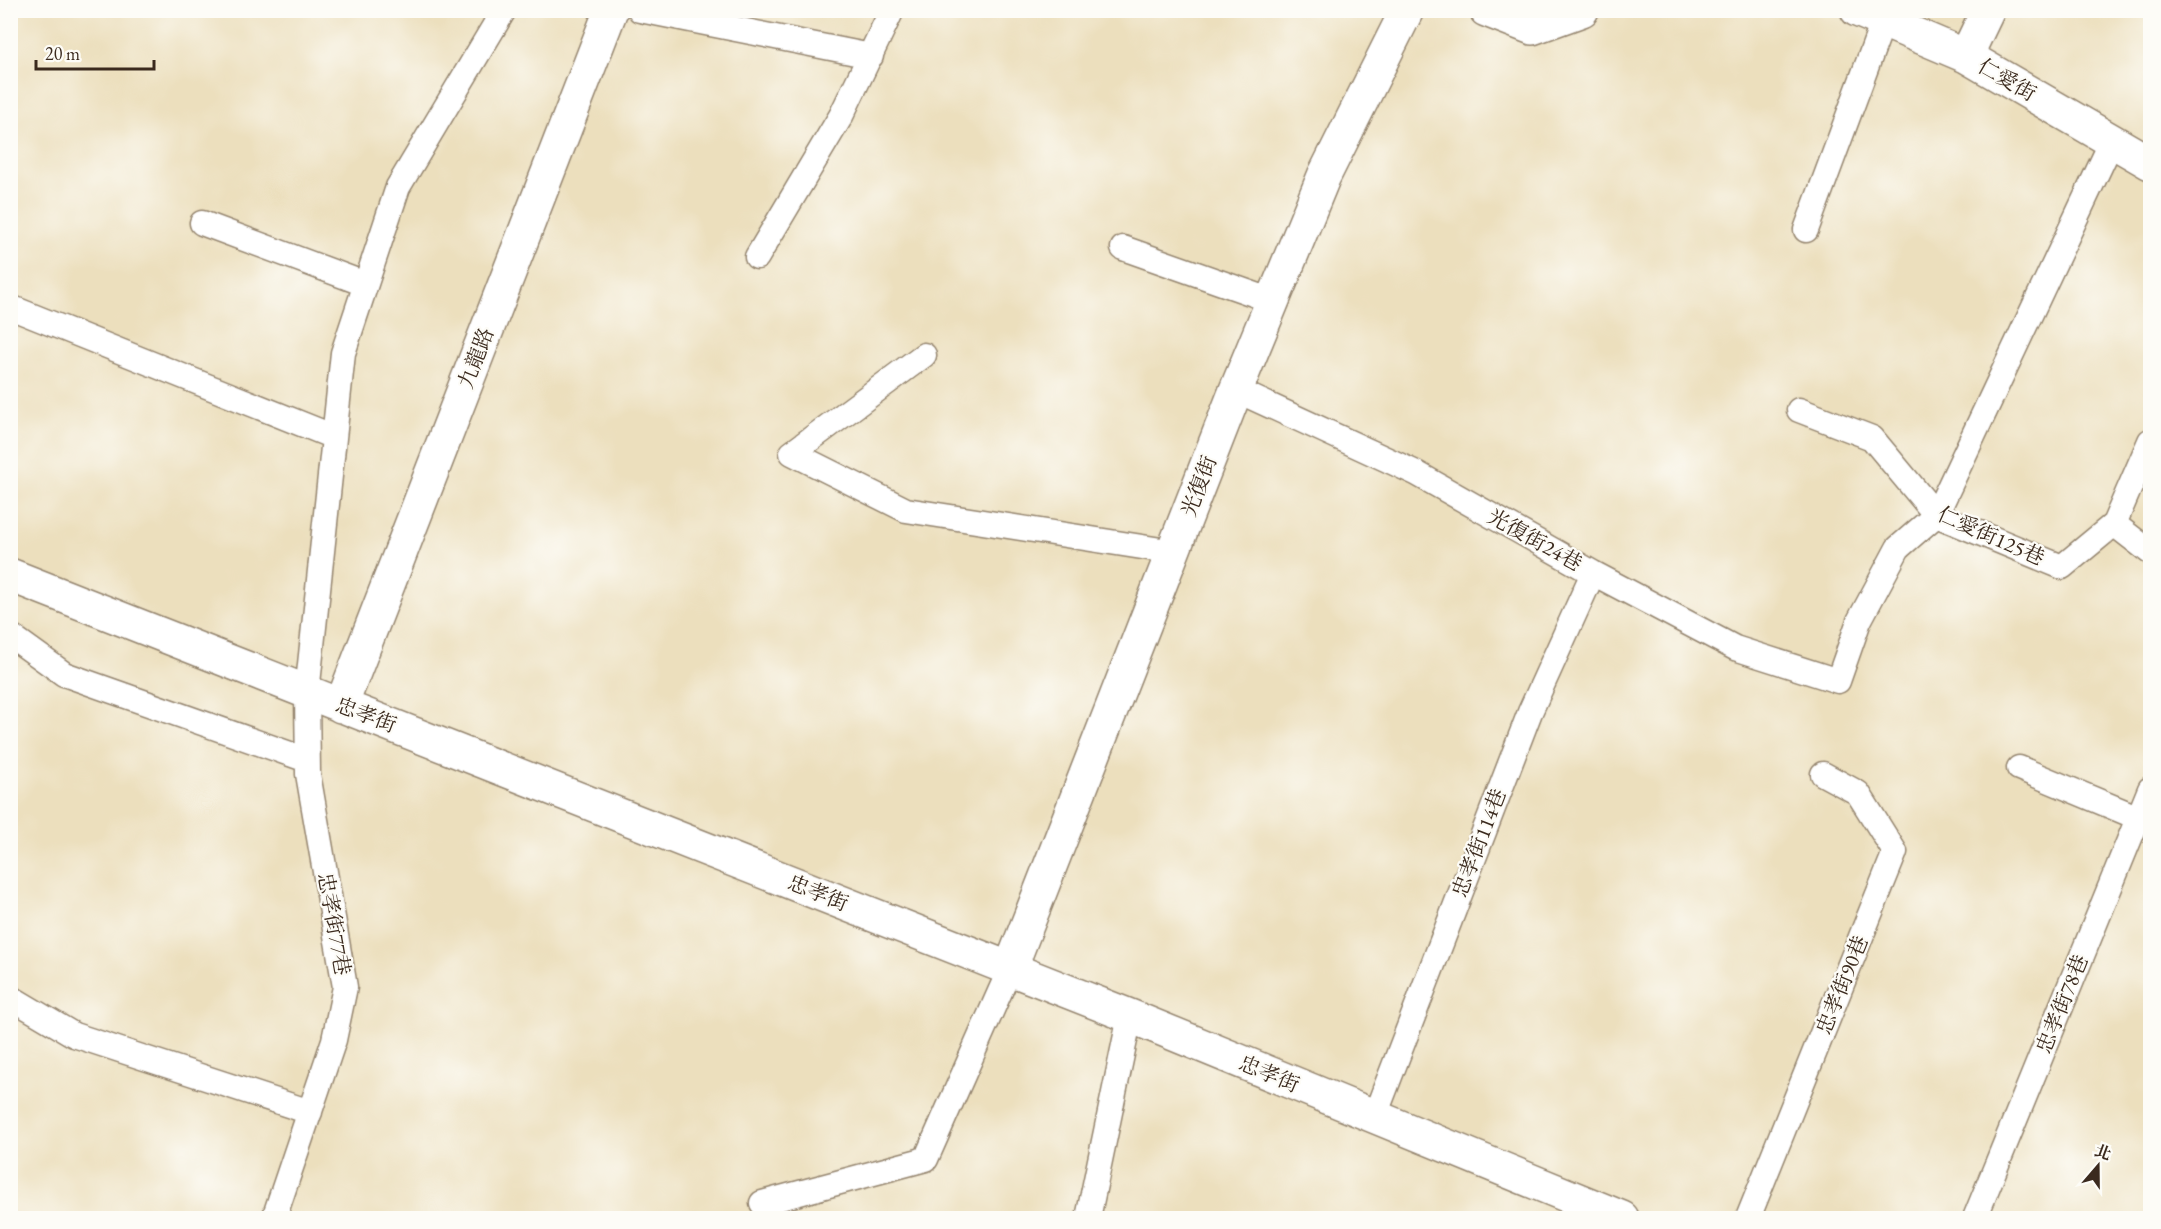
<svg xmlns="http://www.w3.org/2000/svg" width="2161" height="1229" font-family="'EB Garamond','Noto Serif TC',serif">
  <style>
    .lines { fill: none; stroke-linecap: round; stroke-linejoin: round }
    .service-casing { stroke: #94846e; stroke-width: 27 }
    .minor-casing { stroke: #94846e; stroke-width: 36 }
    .service { stroke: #fff; stroke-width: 24 }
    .minor { stroke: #fff; stroke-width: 33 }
    .labels { text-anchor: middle; stroke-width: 4.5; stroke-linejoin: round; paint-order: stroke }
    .street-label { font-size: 21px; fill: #3b2a1e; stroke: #fdfcf7 }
  </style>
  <rect width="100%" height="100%" fill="#fdfcf7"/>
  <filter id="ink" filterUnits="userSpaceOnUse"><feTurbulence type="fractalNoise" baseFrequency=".0167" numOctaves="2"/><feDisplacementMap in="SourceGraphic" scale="12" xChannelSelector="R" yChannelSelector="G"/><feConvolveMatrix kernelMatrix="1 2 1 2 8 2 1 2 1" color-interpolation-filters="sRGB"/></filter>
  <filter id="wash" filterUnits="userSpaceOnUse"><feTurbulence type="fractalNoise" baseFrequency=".008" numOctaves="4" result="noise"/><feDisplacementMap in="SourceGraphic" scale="24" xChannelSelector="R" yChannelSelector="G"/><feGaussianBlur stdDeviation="1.35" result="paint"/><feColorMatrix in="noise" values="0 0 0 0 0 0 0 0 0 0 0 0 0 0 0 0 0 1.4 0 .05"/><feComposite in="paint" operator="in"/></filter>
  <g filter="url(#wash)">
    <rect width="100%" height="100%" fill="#ecdfbd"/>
  </g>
  <g filter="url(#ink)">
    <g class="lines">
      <g class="service-casing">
        <path id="service" d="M640 10 871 56
          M202 223 365 284
          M1806 230 1883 22
          M1123 248 1273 301
          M757 257 841 116 892 10
          M10 307 334 437
          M924 355 792 453 906 510 1174 552
          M1236 390 1416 473 1593 573 1735 648 1838 681 1859 621 1898 548 1936 515 2112 141
          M1799 410 1872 438 1936 515 2062 567 2114 524 2150 441
          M2114 524 2150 552
          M10 635 64 674 307 760
          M2019 768 2139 818
          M10 997 74 1035 310 1112
          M1374 1118 1530 712 1593 573
          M762 1203 926 1159 1010 969
          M274 1218 334 1040 345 987 308 774 307 693 343 353 398 187 504 10
          M1088 1218 1130 1016
          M1748 1218 1895 852 1858 793 1823 774
          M1975 1218 2150 789"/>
      </g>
      <g class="minor-casing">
        <path id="minor" d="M1486 10 1532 28 1582 10
          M1857 10 1966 56 2150 163
          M1966 56 1988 10
          M10 575 1130 1016 1622 1218
          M341 706 611 10
          M1010 969 1236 390 1324 176 1407 10"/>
      </g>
      <use href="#service" class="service"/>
      <use href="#minor" class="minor"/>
    </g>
  </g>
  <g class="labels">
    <g class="street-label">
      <text transform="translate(2007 80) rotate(30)" y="7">仁愛街</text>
      <text transform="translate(476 358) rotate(-69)" y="7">九龍路</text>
      <text transform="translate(1199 486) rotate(-69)" y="7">光復街</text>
      <text transform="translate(1991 536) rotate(24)" y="7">仁愛街125巷</text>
      <text transform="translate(1535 540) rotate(29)" y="7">光復街24巷</text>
      <text transform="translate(366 715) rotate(21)" y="7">忠孝街</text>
      <text transform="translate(1479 843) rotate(-69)" y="7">忠孝街114巷</text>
      <text transform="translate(818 893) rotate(22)" y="7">忠孝街</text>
      <text transform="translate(334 924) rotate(80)" y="7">忠孝街77巷</text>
      <text transform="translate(1842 985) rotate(-68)" y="7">忠孝街90巷</text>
      <text transform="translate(2062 1004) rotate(-68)" y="7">忠孝街78巷</text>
      <text transform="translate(1269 1074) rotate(23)" y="7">忠孝街</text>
    </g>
  </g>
  <rect width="2161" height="1229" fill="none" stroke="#fdfcf7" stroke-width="36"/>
  <g transform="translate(2098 1166) rotate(20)" stroke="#fdfcf7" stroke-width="4.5" paint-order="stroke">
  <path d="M0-4.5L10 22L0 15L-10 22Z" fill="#3b2a1e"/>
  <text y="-9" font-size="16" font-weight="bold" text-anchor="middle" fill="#3b2a1e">北</text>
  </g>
  <path d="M36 60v9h118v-9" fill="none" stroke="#3b2a1e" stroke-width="3"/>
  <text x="45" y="60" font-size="18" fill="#3b2a1e" stroke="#fdfcf7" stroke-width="4.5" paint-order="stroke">20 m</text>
</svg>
